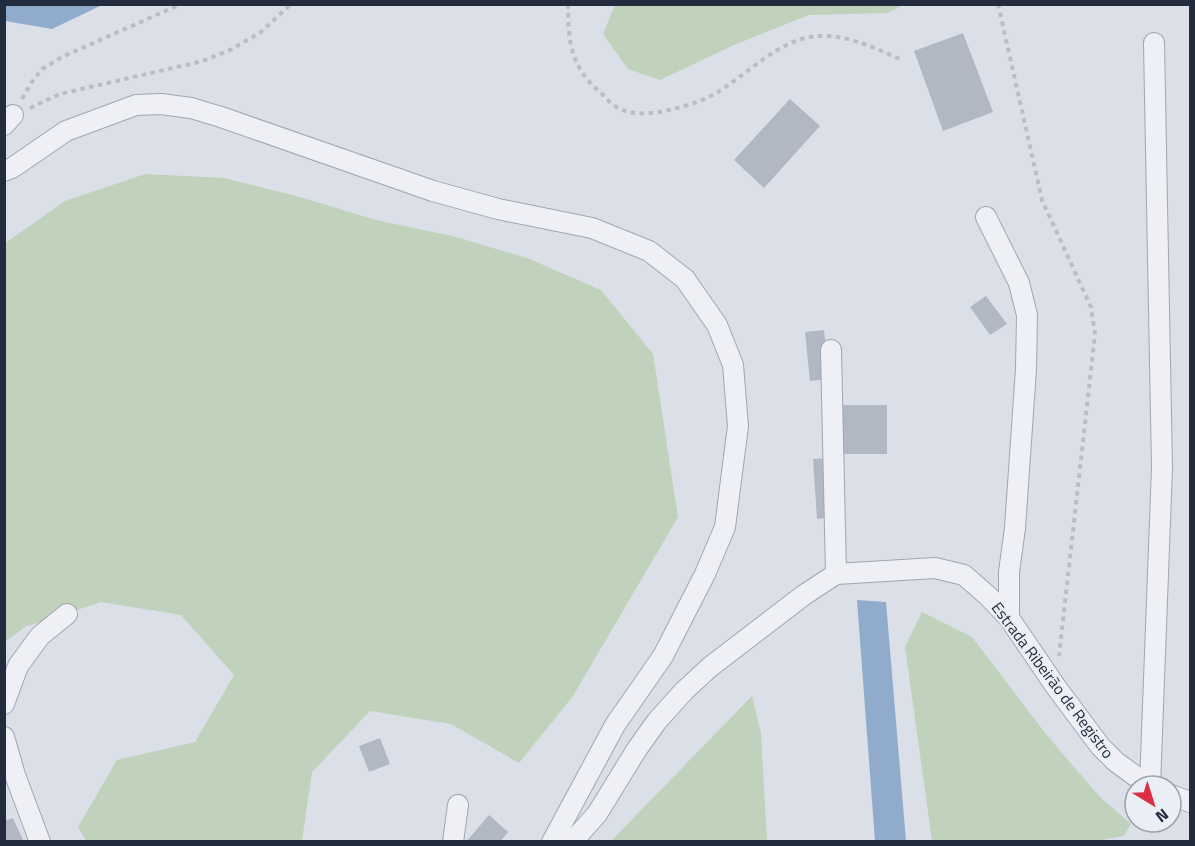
<svg xmlns="http://www.w3.org/2000/svg" width="1195" height="846" font-family="'Titillium Web',sans-serif">
  <style>
    .green { fill: #c0d2bb }
    .water { fill: #91abcc }
    .building { fill: #b1b8c4 }
    .lines { fill: none; stroke-linecap: round; stroke-linejoin: round }
    .minor-casing { stroke: #a0a6b1; stroke-width: 22 }
    .path { stroke: #b9bdc5; stroke-width: 4; stroke-dasharray: 4.5 4.5; stroke-linecap: butt }
    .minor { stroke: #eef0f5; stroke-width: 20 }
    .labels { text-anchor: middle; stroke-width: 4.5; stroke-linejoin: round; paint-order: stroke }
    .street-label { font-size: 16px; fill: #232c3e; stroke: #eaeef5 }
  </style>
  <rect width="100%" height="100%" fill="#dbdfe7"/>
  <path class="green" d="M615 5V4L903 5 888 13 809 15 734 45 660 80 628 69 603 34Z
    M145 174 224 178 300 197 376 220 452 236 527 258 601 290 653 354 678 517 573 696 519 763 451 724 370 711 312 772 302 841H86L78 827 117 760 195 742 234 675 181 615 101 602 25 627 5 642 4 244 65 201Z
    M922 612 972 637 1046 734 1073 766 1101 798 1131 824 1124 836 1090 842 932 841 905 647Z
    M752 696 761 733 767 841H611Z"/>
  <path class="water" d="M4 5 5 4 102 5 52 29 5 21Z
    M857 600 886 602 906 841H875Z"/>
  <path class="building" d="M963 33 993 112 943 131 914 51Z
    M790 99 820 126 764 188 734 160Z
    M986 296 1007 324 990 335 970 307Z
    M824 330 829 379 810 381 805 332Z
    M840 405H887V454H841Z
    M831 458V517L817 519 813 459Z
    M380 738 390 764 369 772 359 746Z
    M489 815 508 832 500 842H466Z
    M13 818 24 842H4V821Z"/>
  <g class="lines">
    <g class="minor-casing">
      <path id="minor" d="M4 125 13 115
        M4 171 12 168 66 131 136 105 161 104 191 108 221 117 433 191 498 209 592 228 649 251 685 279 717 325 733 365 738 426 725 527 705 574 663 656 615 725 552 842
        M986 217 1019 283 1027 315 1026 369 1015 528 1009 572V618
        M831 350 836 574
        M4 704 18 666 40 636 67 614
        M4 737 15 775 40 842
        M1150 786 1162 468 1154 43
        M1171 795 1190 802
        M453 842 458 805
        M572 842 597 814 637 749 657 721 684 691 710 667 804 595 836 574 935 568 964 575 988 596 1009 618 1056 687 1100 746 1116 762 1149 786"/>
    </g>
    <path class="path" d="M568 4C568 43 571 68 602 94 607 99 613 106 620 109 634 115 650 114 665 111 686 106 706 101 724 88 753 69 782 38 819 36 849 35 875 48 902 60
      M998 4 1042 200 1091 307 1095 334 1059 656
      M22 99 31 83 42 69 62 57 181 4
      M30 108 60 94 203 61 232 49 261 32 291 4"/>
    <use href="#minor" class="minor"/>
  </g>
  <g class="labels">
    <g class="street-label">
      <text transform="translate(1053 680) rotate(53)" y="6">Estrada Ribeirão de Registro</text>
    </g>
  </g>
  <rect width="1195" height="846" fill="none" stroke="#232c3e" stroke-width="12"/>
  <g transform="translate(1153 804) rotate(142)"><circle r="28" fill="#eaeef5" stroke="#9aa0ac" stroke-width="1.5"/>
  <path d="M0-4.5L10 22L0 15L-10 22Z" fill="#dc2f44"/>
  <text y="-9" font-size="16" font-weight="bold" text-anchor="middle" fill="#232c3e">N</text>
  </g>
</svg>
